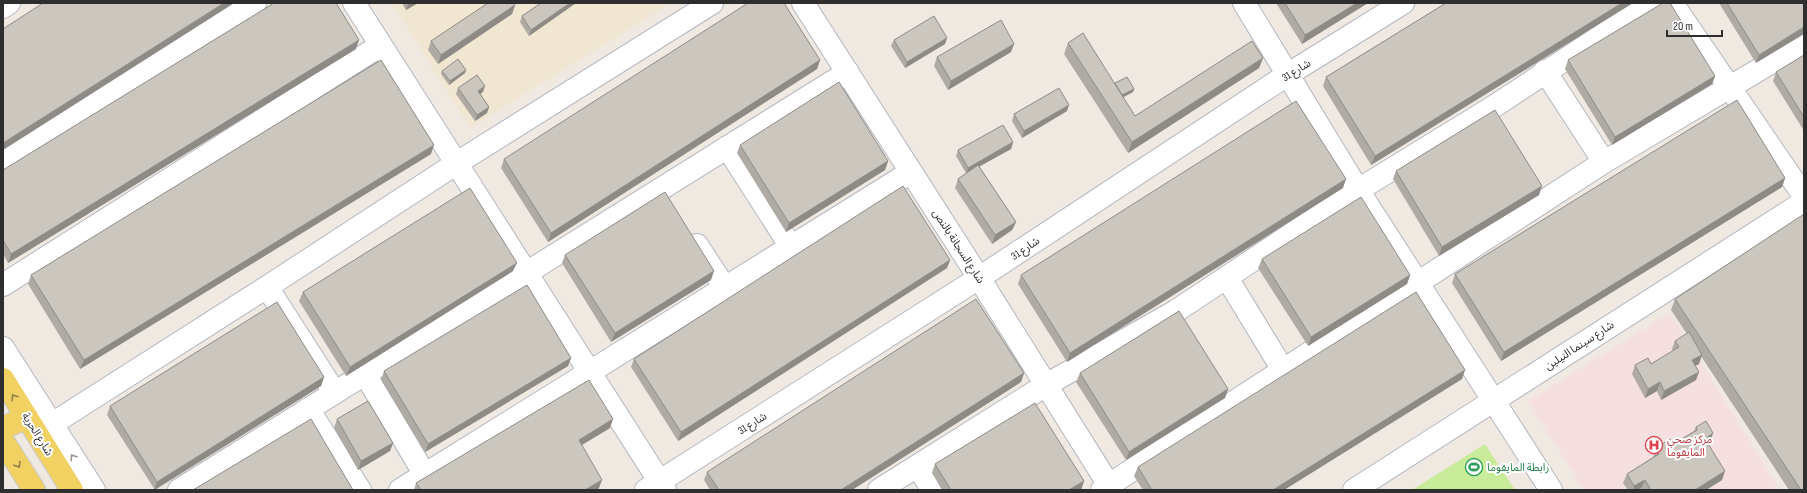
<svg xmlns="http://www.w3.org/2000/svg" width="1807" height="493" font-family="'Sofia Sans Condensed','Noto Sans Arabic',sans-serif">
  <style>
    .education { fill: #f0e6d1 }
    .medical { fill: #f5dfe0 }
    .pitch { fill: #c9ec9a }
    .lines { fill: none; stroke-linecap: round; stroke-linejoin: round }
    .minor-casing { stroke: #b4b7c1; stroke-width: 24 }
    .major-casing { stroke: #c9c9c9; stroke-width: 24 }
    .minor { stroke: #fff; stroke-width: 22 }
    .major { stroke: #f2d163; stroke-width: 22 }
    .wall { fill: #afaba4 }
    .shaded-wall { fill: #8e8b86 }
    .building { fill: #cbc7bf; stroke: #8e8b86 }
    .oneway { stroke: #908048 }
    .oneway2 { stroke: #969696 }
    .labels { text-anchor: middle; stroke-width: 4; stroke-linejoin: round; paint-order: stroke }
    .street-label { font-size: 11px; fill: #2e2e2e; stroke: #fff }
    .health-label { font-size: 11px; fill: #be3a42; stroke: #fff; text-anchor: start }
    .leisure-label { font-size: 11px; fill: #27864d; stroke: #fff; text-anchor: start }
  </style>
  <rect width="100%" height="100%" fill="#efe9e1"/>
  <path class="education" d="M392 3H671L470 128Z"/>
  <path class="medical" d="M1670 313 1780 490H1584L1528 401Z"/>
  <path class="pitch" d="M1485 444 1515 490H1412Z"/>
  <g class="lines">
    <g class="minor-casing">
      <path id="minor" d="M354 3 665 490
        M803 3 979 278 1112 490
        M1244 3 1358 190 1551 490
        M1672 3 1804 196
        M3 7 9 3
        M1545 71 1604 162
        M727 147 791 247
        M3 163 255 3
        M697 245 725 288
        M1227 278 1283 370
        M3 285 381 45
        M267 287 335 393
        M3 348 94 490
        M365 374 425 475
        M308 409 360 490
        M52 424 267 287 457 163 712 3
        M917 466 933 490
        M179 490 848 72
        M400 490 911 172
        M646 490 979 278 1287 75 1403 3
        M879 490 1046 385 1176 311 1358 190 1490 109 1651 3
        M1102 490 1234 402 1604 162 1804 43
        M1354 490 1804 202"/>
    </g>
    <g class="major-casing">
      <path id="major" d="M3 379 72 490
        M3 428 27 417
        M3 441 34 490"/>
    </g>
    <use href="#minor" class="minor"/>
    <use href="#major" class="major"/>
  </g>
  <path class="wall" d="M402 3H418L406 10Z
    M541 3H576L529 36 520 22 522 16Z
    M1276 3H1368L1302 44Z
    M1446 3H1633L1371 165 1323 86 1326 77Z
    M1719 3H1804L1756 63Z
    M515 5 512 14 438 64 428 50 431 41Z
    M947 38 945 44 905 68 891 46 894 40Z
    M1068 43 1115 83 1134 89 1133 92 1123 97 1135 116 1263 58 1259 68 1128 153 1064 54Z
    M356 49 8 263 3 254V170Z
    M1011 52 948 90 934 66 937 57Z
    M1804 55V131L1773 81 1776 72Z
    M820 60 817 69 548 242 501 168 504 159Z
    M1568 60 1715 76 1712 84 1612 145 1565 69Z
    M466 70 465 73 449 85 441 74 442 71Z
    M458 88 483 92 480 94 489 107 487 113 475 121 456 94Z
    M1067 111 1022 138 1012 121 1014 114Z
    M1013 142 1011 149 979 166 1016 222 1012 230 992 244 955 188 958 179 966 173 956 156 958 150Z
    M740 145 888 161 885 170 786 232 737 153Z
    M431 154 80 369 28 284 31 275Z
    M1396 171 1539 195 1439 256 1393 179Z
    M1785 178 1782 187 1501 361 1452 283 1455 274Z
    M1343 188 1067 362 1018 284 1021 275Z
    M565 255 711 280 611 342 562 263Z
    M1262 259 1410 275 1407 284 1308 346 1258 268Z
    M950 260 947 268 678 441 631 367 634 359Z
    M513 271 346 376 299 301 303 292Z
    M1675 299 1804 490H1789L1701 356 1699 364 1695 366 1696 380 1661 400 1657 391 1645 398 1632 374 1635 365 1651 364 1673 351 1672 349 1675 341 1687 334 1671 310Z
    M571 358 568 366 425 452 381 380 384 371Z
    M1024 373 1021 382 852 490H710L704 480 707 472Z
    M1080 373 1228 389 1225 398 1126 460 1076 382Z
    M324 377 321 386 155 490 107 415 110 406Z
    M1462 379 1284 490H1143L1134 476 1138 467Z
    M337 419 393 443 390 451 358 470 334 428Z
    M1696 427 1713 433 1710 442 1708 443 1722 480 1706 490H1642L1641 488 1639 490H1628L1623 483 1627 474 1653 457 1656 448 1673 444 1694 431Z
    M610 428 582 445 599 488 597 490H414L416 483Z
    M935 464 1084 481 1081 490H942L932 473Z"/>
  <path class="shaded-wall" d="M224 3H234L3 150V143Z
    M411 3H418L406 10 408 4Z
    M570 3H576L529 36 531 30Z
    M1357 3H1368L1302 44 1305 35Z
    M1622 3H1633L1371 165 1375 156Z
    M515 5 512 14 438 64 441 55Z
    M1804 27V34L1756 63 1759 55Z
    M947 38 945 44 905 68 907 62Z
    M359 40 356 49 8 263 11 254Z
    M1014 44 1011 52 948 90 951 81Z
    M1263 58 1259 68 1128 153 1132 142Z
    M820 60 817 69 548 242 551 233Z
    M466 70 465 73 449 85 450 81Z
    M1715 76 1712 84 1612 145 1615 137Z
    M485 86 483 92 476 97 478 91Z
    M1134 89 1133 92 1120 99 1121 95Z
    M1069 105 1067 111 1022 138 1024 131Z
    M489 107 487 113 475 121 477 115Z
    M1013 142 1011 149 966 174 968 168Z
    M434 145 431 154 80 369 84 360Z
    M888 161 885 170 786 232 789 223Z
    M1785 178 1782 187 1501 361 1504 352Z
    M1346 179 1343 188 1067 362 1070 353Z
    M1542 186 1539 195 1439 256 1442 247Z
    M1016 222 1012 230 992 244 995 235Z
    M950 260 947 268 678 441 681 432Z
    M517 263 513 271 346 376 350 367Z
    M714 271 711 280 611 342 615 333Z
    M1410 275 1407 284 1308 346 1311 337Z
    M1702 355 1699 364 1689 369 1692 360Z
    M571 358 568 366 425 452 428 444Z
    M1465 370 1462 379 1284 490H1273Z
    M1699 372 1696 380 1661 400 1664 391Z
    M1024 373 1021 382 852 490H841Z
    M324 377 321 386 154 490 157 482Z
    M1660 382 1657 391 1645 398 1648 389Z
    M1228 389 1225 398 1126 460 1129 452Z
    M613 419 610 428 575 449 579 440Z
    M1713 433 1710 442 1702 447 1705 439Z
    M393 443 390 451 358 470 361 461Z
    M1725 471 1722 480 1706 490H1695Z
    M602 480 599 488 597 490H585Z
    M1645 480 1641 488 1639 490H1633L1634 486Z
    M1084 481 1081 490H1069Z"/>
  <path class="building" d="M43 3H224L3 143V29Z
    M274 3H336L359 40 11 254 3 240V170Z
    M488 3H514L515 5 441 55 431 41Z
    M541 3H570L531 30 522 16Z
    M748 3H784L820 60 551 233 504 159Z
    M1285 3H1357L1305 35Z
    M1446 3H1622L1375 156 1326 77Z
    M1663 3H1670L1715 76 1615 137 1568 60Z
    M1727 3H1804V27L1759 55Z
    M934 16 947 38 907 62 894 40Z
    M1001 20 1014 44 951 81 937 57Z
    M1083 33 1135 116 1252 41 1263 58 1132 142 1068 43Z
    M1804 55V117L1776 72Z
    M458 59 466 70 450 81 442 71Z
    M381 60 434 145 84 360 31 275Z
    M477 75 485 86 478 91 489 107 477 115 458 88Z
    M1127 77 1134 89 1122 95 1115 83Z
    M839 82 888 161 789 223 740 145Z
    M1059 88 1069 105 1024 131 1014 114Z
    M1737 100 1785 178 1504 352 1455 274Z
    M1296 101 1346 179 1070 353 1021 275Z
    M1495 110 1542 186 1442 247 1396 171Z
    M1003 125 1013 142 968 168 958 150Z
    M978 165 1016 222 995 235 958 179Z
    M903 186 950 260 681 432 634 359Z
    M470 188 517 263 350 367 303 292Z
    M665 192 714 271 615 333 565 255Z
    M1361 197 1410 275 1311 337 1262 259Z
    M1804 214V490H1801L1675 299Z
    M527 285 571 358 428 444 384 371Z
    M1416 292 1465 370 1273 490H1152L1138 467Z
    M976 299 1024 373 841 490H719L707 472Z
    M277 302 324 377 157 482 110 406Z
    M1179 311 1228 389 1129 452 1080 373Z
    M1689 332 1702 355 1692 360 1699 372 1664 391 1660 382 1648 389 1635 365 1648 358 1651 364 1679 347 1675 341Z
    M589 380 613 419 579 440 602 480 585 490H421L416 483Z
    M368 401 393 443 361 461 337 419Z
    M1035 403 1084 481 1069 490H951L935 464Z
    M311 419 353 490H193Z
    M1706 421 1713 433 1705 439 1725 471 1695 490H1651L1645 480 1634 486 1627 474 1659 454 1656 448 1670 439 1673 444 1697 430 1696 427Z"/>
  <defs><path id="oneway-chevron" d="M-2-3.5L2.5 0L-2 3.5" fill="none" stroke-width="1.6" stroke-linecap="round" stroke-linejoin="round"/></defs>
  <g class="oneway">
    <use href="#oneway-chevron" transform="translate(14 397) rotate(-123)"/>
    <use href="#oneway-chevron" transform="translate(18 465) rotate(58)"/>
  </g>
  <use class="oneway2" href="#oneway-chevron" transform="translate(73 457) rotate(-123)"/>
  <defs>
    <g id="hospital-ring" transform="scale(0.9)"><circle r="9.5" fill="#fff" stroke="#e0444e" stroke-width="1.5"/><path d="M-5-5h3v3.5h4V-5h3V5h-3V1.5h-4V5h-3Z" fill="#e0444e"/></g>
    <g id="stadium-ring" transform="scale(0.9)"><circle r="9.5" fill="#fff" stroke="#2e9e5b" stroke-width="1.5"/><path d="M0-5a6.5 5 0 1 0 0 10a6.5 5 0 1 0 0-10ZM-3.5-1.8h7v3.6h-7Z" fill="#2e9e5b"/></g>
  </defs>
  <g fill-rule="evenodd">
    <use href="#hospital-ring" x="1654" y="445"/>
    <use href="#stadium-ring" x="1474" y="467"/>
  </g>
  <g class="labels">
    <g class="street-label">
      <text transform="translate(1296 70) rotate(-32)" y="4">شارع 31</text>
      <text transform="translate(959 246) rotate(57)" y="4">شارع السجانة بالنص</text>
      <text transform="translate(1025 248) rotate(-34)" y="4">شارع 31</text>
      <text transform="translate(1579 345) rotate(-33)" y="4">شارع سينما النيلين</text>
      <text transform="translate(752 423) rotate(-32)" y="4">شارع 31</text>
      <text transform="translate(38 434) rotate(58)" y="4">شارع الحرية</text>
    </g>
    <g class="health-label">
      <text x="1667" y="443">مركز صحي<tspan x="1667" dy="13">المايقوما</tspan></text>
    </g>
    <g class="leisure-label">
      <text x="1487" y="471">رابطة المايقوما</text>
    </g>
  </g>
  <rect width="1807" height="493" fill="none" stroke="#2e2e2e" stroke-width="8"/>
  <path d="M1667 30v6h55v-6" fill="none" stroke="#2e2e2e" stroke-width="2"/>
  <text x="1673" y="30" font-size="12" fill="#2e2e2e" stroke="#ffffff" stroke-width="3" paint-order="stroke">20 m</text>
</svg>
